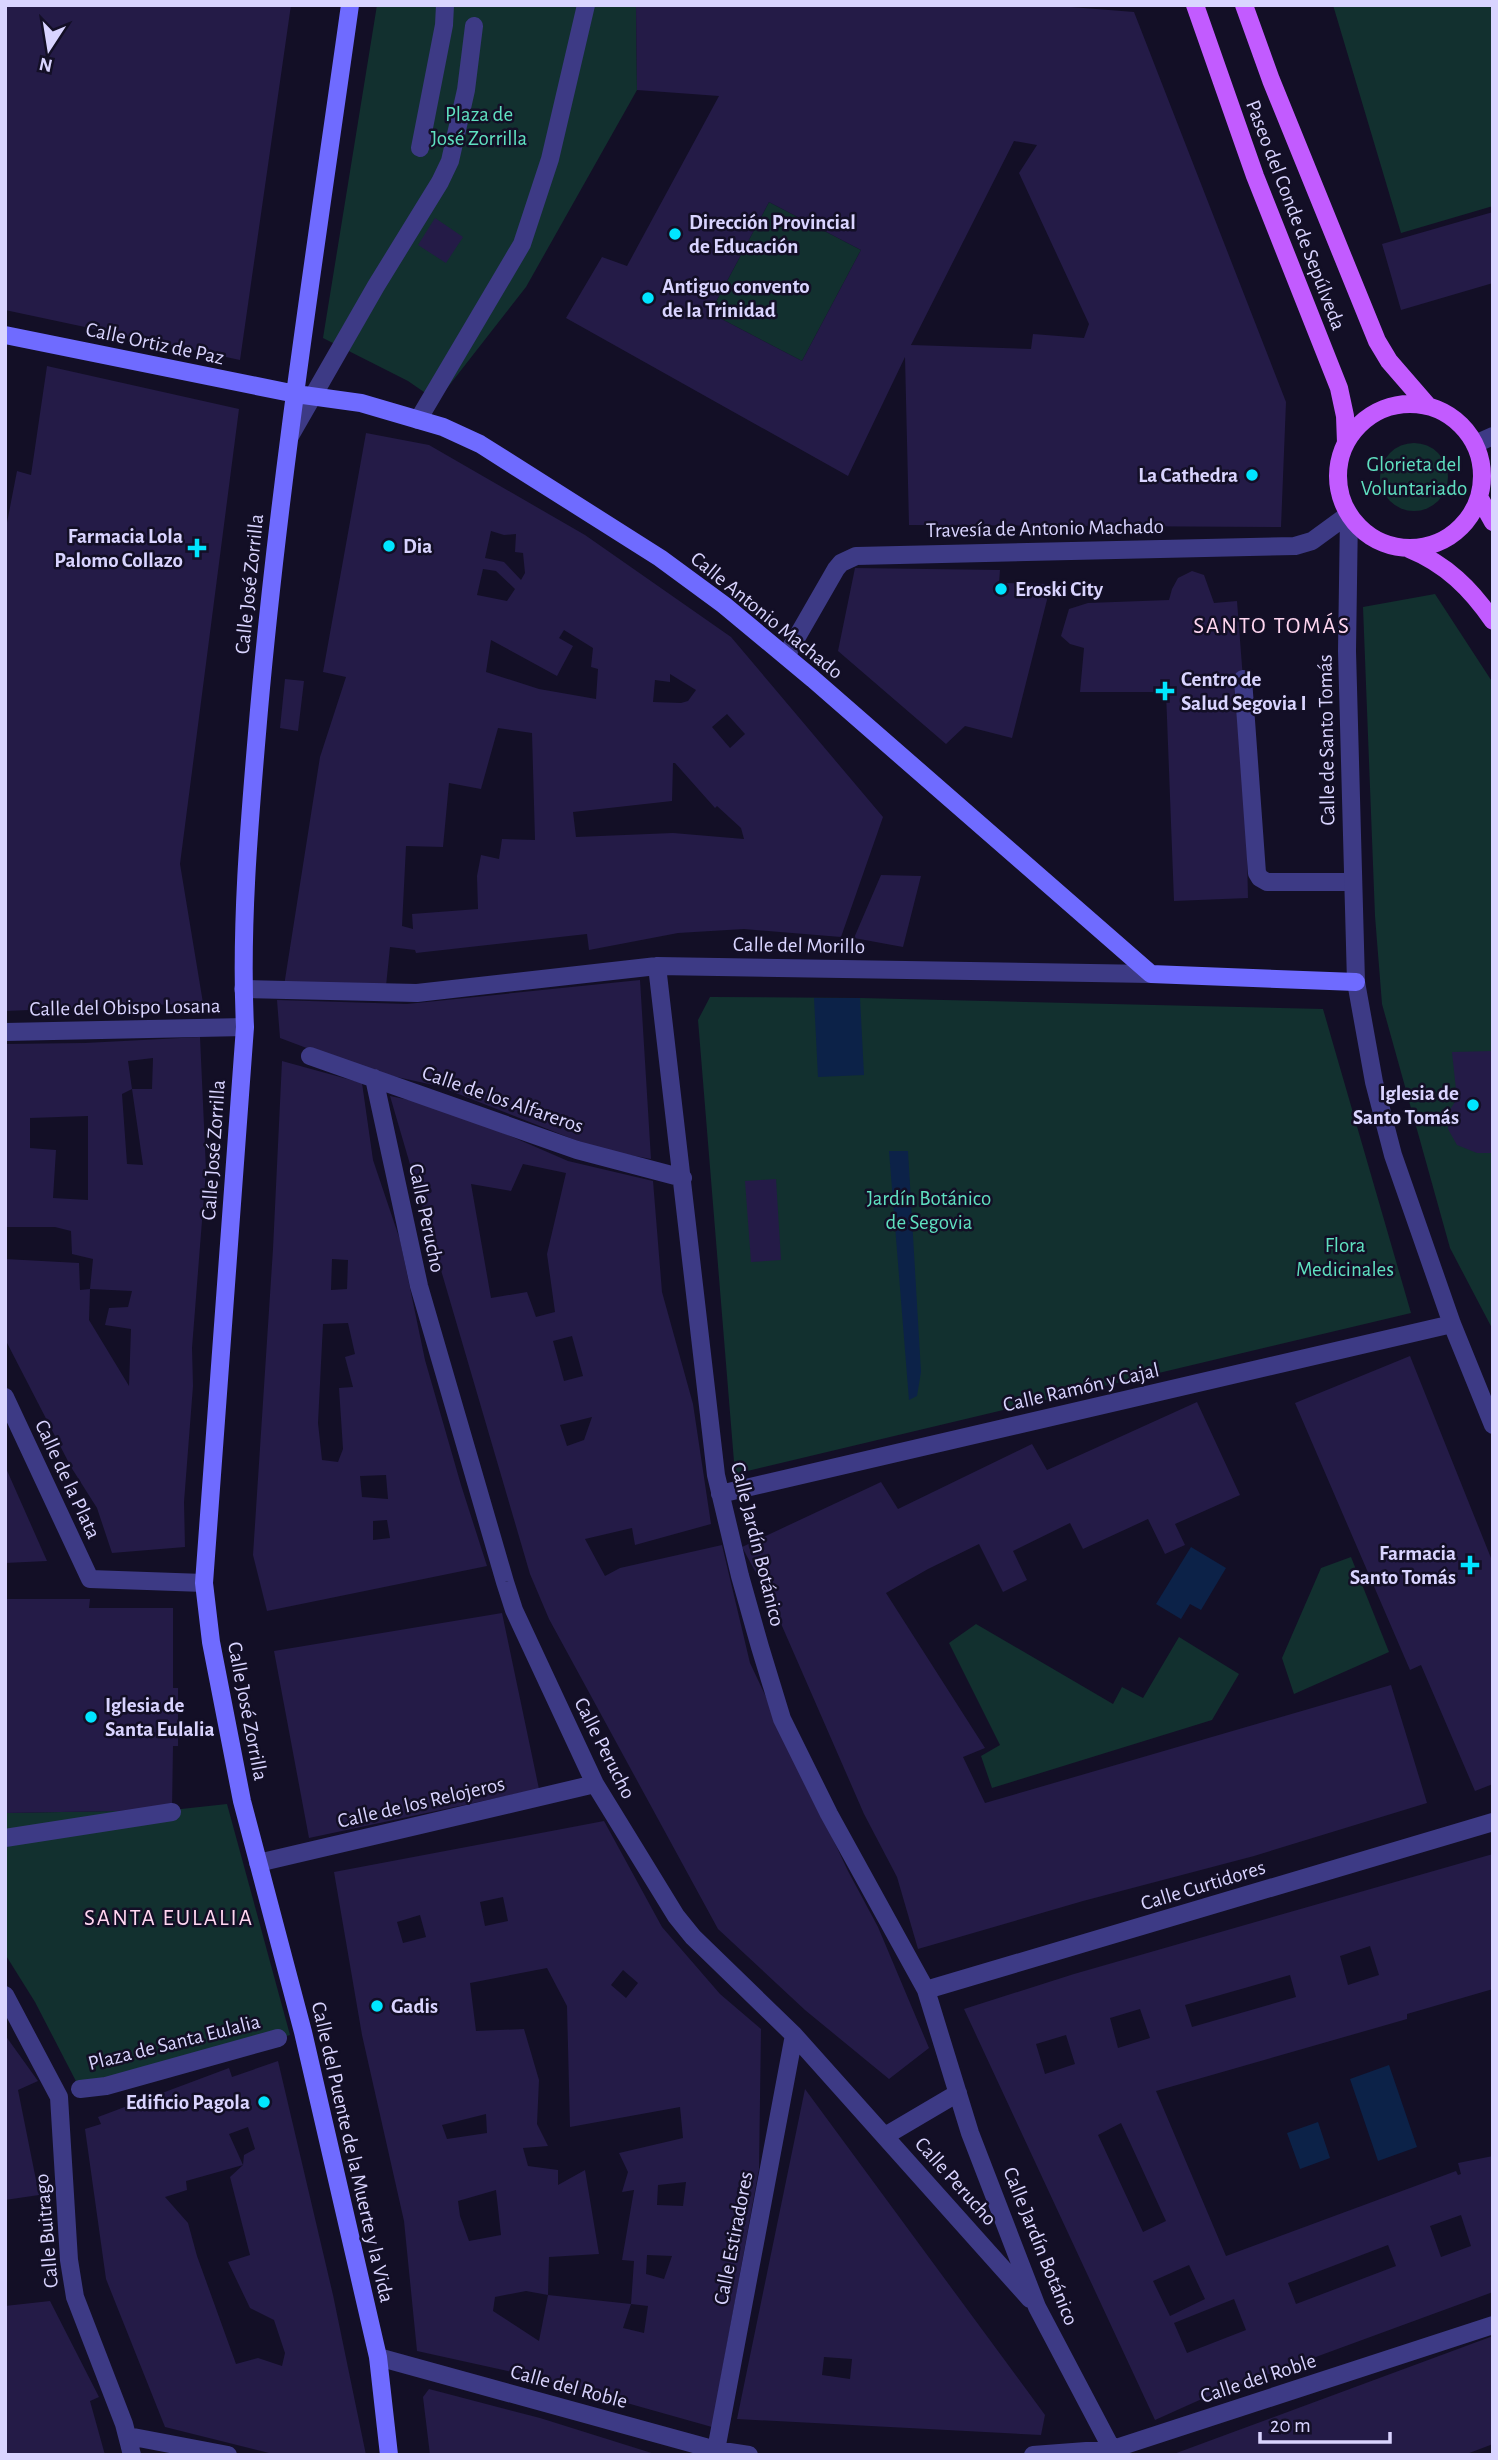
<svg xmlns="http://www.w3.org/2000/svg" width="1498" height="2460" font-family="'Alegreya Sans',sans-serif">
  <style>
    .green { fill: #12302f }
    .water { fill: #0c2248 }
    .building { fill: #241b47; fill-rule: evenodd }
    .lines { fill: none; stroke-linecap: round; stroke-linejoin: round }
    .lane { stroke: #3d3a85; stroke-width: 18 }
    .street { stroke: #3d3a85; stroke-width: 18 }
    .secondary { stroke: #6f6bff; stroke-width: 18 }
    .primary { stroke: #c25bff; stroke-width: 18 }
    .poi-dot { fill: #00e5ff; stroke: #130f26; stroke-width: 2.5 }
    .labels { text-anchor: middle; stroke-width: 5; stroke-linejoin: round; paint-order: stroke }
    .park-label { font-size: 21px; fill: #5fe0c0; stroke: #130f26 }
    .street-label { font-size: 21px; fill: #d9d4ff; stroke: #130f26 }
    .poi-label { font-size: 21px; font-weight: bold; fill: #d9d4ff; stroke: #130f26; text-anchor: start }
    .neighbourhood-label { font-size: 23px; letter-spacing: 2px; fill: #ffd6f0; stroke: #130f26 }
  </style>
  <rect width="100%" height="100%" fill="#130f26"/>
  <path class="green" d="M377 5H636L637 90 526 287 437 401 408 381 323 338Z
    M1333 5H1493V206L1401 233Z
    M769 202 861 250 802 361 710 313Z
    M1380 477a34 34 0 1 1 68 0a34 34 0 1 1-68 0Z
    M1435 594 1493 683V1330L1450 1248 1382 1004 1375 916 1363 607Z
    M710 997 860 998 1323 1009 1411 1313 735 1474 698 1020Z
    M1351 1557 1389 1652 1294 1694 1282 1658 1321 1568Z
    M976 1624 1113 1704 1122 1687 1143 1698 1179 1637 1239 1674 1212 1720 992 1788 981 1756 1000 1745 949 1643Z
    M227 1804 290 2035 106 2086 80 2089 35 2002 5 1954V1813L172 1810Z"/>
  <path class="water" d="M814 998H860L864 1075 818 1077Z
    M889 1151H908L921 1372 917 1396 909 1400Z
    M1191 1547 1226 1568 1201 1610 1190 1604 1181 1619 1156 1604Z
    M1389 2065 1417 2147 1378 2161 1350 2079Z
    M1318 2122 1330 2158 1300 2169 1287 2133Z"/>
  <path class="building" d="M8 5H291L240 360 5 310V9Z
    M636 5H1046L1134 12 1286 402 1281 527 909 525 905 357 848 476 566 318 602 257 627 266 719 96 637 90ZM1014 141 1037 145 1019 173 1089 324 1084 338 1033 334 1031 349 911 345ZM769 202 861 250 802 361 710 313Z
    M1493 212V283L1401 310 1382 244Z
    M435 218 463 237 446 263 418 245Z
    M47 366 239 409 180 864 203 1003 5 1011V533L17 471 31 475Z
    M366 433 429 445 585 535 731 637 883 817 841 937 744 929 678 933 589 950 587 934 416 953 415 950 390 947 386 986H284L320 757 346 677 323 672ZM491 531 504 535 516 534 515 552 523 553 525 573 521 580 504 562 485 558ZM483 569 496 571 515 589 507 601 477 595ZM564 630 593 648 591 667 598 669 596 699 539 689 486 672 491 640 557 676 573 646 559 638ZM670 674 696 690 688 701 681 703 653 702 655 680 670 682ZM727 714 745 734 730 748 712 727ZM498 728 532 733 535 840 502 839 499 859 481 855 477 876 478 909 412 914 413 929 402 926 406 846 443 847 449 783 481 789ZM673 763H675L715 808 717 806 741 828 744 839 673 833 576 837 573 812 672 801Z
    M855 568 1000 570 999 583 1051 584 1012 738 965 726 946 744 838 651Z
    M1192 571 1204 575 1214 603 1237 601 1243 679 1248 898 1174 901 1166 692H1080L1084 648 1070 644 1061 636 1069 609 1088 603 1169 600 1172 589 1178 578Z
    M285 679 304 681 298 731 280 728Z
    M881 875 921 876 903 947 854 938Z
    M640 980 651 1159 598 1149 438 1086 365 1070 280 1038 277 1000 407 1004Z
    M200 1037 206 1170 192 1348 193 1386 184 1502 185 1547 112 1553 97 1508 71 1467 5 1339V1259L79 1263 80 1290 90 1289 89 1320 129 1386 131 1329 105 1325 109 1308 128 1307 132 1291 90 1289 93 1259 72 1254 71 1231 55 1227H5V1044L85 1043ZM153 1058 152 1089H132L143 1165 127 1164 122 1094 132 1089 128 1061ZM88 1116V1200L53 1198 56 1150 30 1148V1118Z
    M1493 1051V1153H1477L1457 1145 1448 1129 1449 1111 1457 1099 1452 1052Z
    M282 1061 362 1083 373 1160 400 1240 425 1360 461 1485 487 1566 267 1611 253 1555 273 1249ZM332 1259 348 1260 347 1289 331 1290ZM348 1323 355 1354 345 1357 353 1387 339 1388 343 1449 338 1462 322 1460 318 1423 323 1324ZM386 1475 388 1499 362 1497 360 1476ZM387 1520 390 1538 373 1540V1521Z
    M390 1096 443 1107 568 1161 653 1181 662 1292 693 1404 711 1524 635 1545 632 1528 585 1539 605 1576 620 1568 722 1545 750 1663 848 1871 878 1927 929 2048 889 2079 805 2010 718 1929 549 1619 530 1574ZM523 1164 566 1173 547 1254 555 1312 536 1317 527 1292 491 1298 471 1184 511 1191ZM572 1336 583 1376 564 1381 553 1341ZM592 1417 584 1440 567 1446 560 1425Z
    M776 1179 781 1260 751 1262 745 1181Z
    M1410 1356 1493 1563V1784L1475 1791 1421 1665 1410 1670 1295 1403Z
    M1197 1402 1240 1495 1175 1524 1185 1545 1165 1554 1148 1519 1083 1549 1070 1523 1013 1551 1027 1580 1003 1592 979 1544 928 1569 886 1593 985 1748 963 1757 985 1803 1391 1685 1427 1803 1254 1856 1083 1901 918 1949 897 1877 864 1814 772 1603 742 1547 881 1482 898 1509 1032 1444 1047 1470Z
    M5 1466 47 1561 5 1563Z
    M5 1599H90L89 1608H173V1688H178V1746H173L172 1810 5 1813Z
    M502 1613 539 1789 309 1838 274 1651Z
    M604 1821 662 1927 720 1994 761 2029 759 2169 712 2427 531 2376 417 2351 404 2221 362 2035 334 1872ZM503 1897 508 1921 485 1926 480 1902ZM420 1915 426 1937 403 1943 397 1922ZM547 1968 567 2006 570 2127 680 2107 683 2138 619 2153 628 2172 622 2192 634 2190 622 2260 634 2261 631 2304 648 2306 644 2333 623 2328 631 2304 548 2295 539 2341 493 2311 495 2297 526 2291 548 2295 549 2257 599 2254 585 2170 558 2185V2170L528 2166 523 2148 548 2146 537 2124 539 2080 524 2029 476 2031 470 1983ZM623 1970 638 1983 626 1998 611 1985ZM486 2114 487 2133 447 2139 442 2125ZM686 2182 683 2206 657 2205 658 2185ZM496 2190 501 2235 469 2241 460 2216 458 2201ZM647 2255 672 2256 664 2279 646 2274Z
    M1493 1854V1989L1407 2014V2019L1156 2091 1226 2256 1456 2171 1458 2175 1461 2174 1458 2163 1493 2156V2292L1204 2398 1155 2420 964 2009 1074 1974ZM1370 1946 1379 1975 1348 1985 1340 1956ZM1290 1975 1296 1997 1192 2027 1185 2005ZM1140 2009 1150 2038 1118 2048 1110 2018ZM1066 2035 1075 2064 1045 2074 1036 2044ZM1121 2123 1166 2221 1143 2232 1098 2135ZM1461 2215 1471 2246 1441 2257 1430 2226ZM1388 2245 1396 2266 1296 2304 1288 2283ZM1189 2265 1205 2299 1170 2316 1153 2281ZM1234 2299 1246 2330 1187 2353 1174 2323Z
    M5 2035 38 2081 18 2090 39 2195 5 2200Z
    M278 2061 333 2295 366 2455H277L165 2427 106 2279 85 2129 101 2124 98 2117 229 2068 232 2077ZM248 2127 255 2149 244 2155 243 2165 230 2177 250 2255 228 2262 250 2308 274 2320 285 2353 282 2366 258 2358 236 2364 197 2256 188 2223 165 2197 187 2190 186 2181 243 2165 229 2134Z
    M805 2089 1045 2415 1041 2435 737 2419ZM824 2357 852 2359 850 2379 822 2375Z
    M50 2301 99 2397 90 2401 105 2455H5V2306Z
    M1493 2336V2444L1464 2455H1171Z
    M429 2389 540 2418 658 2455H430L423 2397Z"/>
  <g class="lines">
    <path class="lane" d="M420 148 444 25 445 5
      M290 436 376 286 440 182 450 161 466 90 474 26
      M1243 679 1257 873 1260 878 1267 882H1352"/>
    <path class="street" d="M418 420 522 244 550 159 586 5
      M1475 444 1493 436
      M1349 514 1347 651 1356 982 1374 1082 1393 1155 1452 1324 1493 1425
      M786 656 836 569 841 563 856 556 1295 546 1312 541 1349 514
      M657 966 716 1475 740 1576 760 1647 782 1719 829 1814 926 1990 970 2133 1037 2307 1115 2455
      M243 989 417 993 657 966 1151 974
      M5 1032 245 1027
      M310 1056 577 1150 683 1178
      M374 1078 419 1286 505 1582 514 1610 595 1784 676 1916 693 1937 794 2035 1030 2299
      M5 1397 90 1579 204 1583
      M720 1494 1452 1324
      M5 1838 172 1812
      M258 1863 595 1784
      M926 1990 1493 1822
      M5 1995 59 2097 69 2260 75 2297 124 2424 132 2455
      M80 2089 106 2086 278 2038
      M885 2136 958 2093
      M378 2357 716 2450 749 2455
      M128 2436 228 2455
      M716 2450 794 2035
      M1033 2455 1113 2449 1493 2325"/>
    <path class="secondary" d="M350 5C317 240 280 474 259 710 250 815 240 922 245 1027L204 1583 211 1642 242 1801 303 2032 378 2357 389 2455
      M5 335 296 394 361 403 443 427 480 444 660 558 724 605 813 679 1151 974 1356 982"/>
    <path class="primary" d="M1195 5 1255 176 1339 388 1345 416 1346 443
      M1244 5 1271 80 1377 341 1389 361 1428 406
      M1338 476a72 72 0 1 1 144 0a72 72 0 1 1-144 0Z
      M1479 497 1493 522
      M1409 549C1446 564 1471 589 1493 621"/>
  </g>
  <g class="poi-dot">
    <circle cx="675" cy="234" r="7"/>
    <circle cx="648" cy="298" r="7"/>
    <circle cx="1252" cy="475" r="7"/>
    <circle cx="389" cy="546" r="7"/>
    <path d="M193.5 537.5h7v7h7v7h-7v7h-7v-7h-7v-7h7z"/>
    <circle cx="1001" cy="589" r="7"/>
    <path d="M1161.5 680.5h7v7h7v7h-7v7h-7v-7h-7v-7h7z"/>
    <circle cx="1473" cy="1105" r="7"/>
    <path d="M1466.5 1554.5h7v7h7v7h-7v7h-7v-7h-7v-7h7z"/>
    <circle cx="91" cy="1717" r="7"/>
    <circle cx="377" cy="2006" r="7"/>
    <circle cx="264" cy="2102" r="7"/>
  </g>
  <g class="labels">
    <g class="park-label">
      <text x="479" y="121">Plaza de<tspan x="479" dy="24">José Zorrilla</tspan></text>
      <text x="1414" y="471">Glorieta del<tspan x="1414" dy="24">Voluntariado</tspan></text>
      <text x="929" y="1205">Jardín Botánico<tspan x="929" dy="24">de Segovia</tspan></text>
      <text x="1345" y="1252">Flora<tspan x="1345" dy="24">Medicinales</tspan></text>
    </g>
    <g class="street-label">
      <text transform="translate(1296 215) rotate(69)" y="7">Paseo del Conde de Sepúlveda</text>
      <text transform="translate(155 343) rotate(12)" y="7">Calle Ortiz de Paz</text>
      <text transform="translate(1045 528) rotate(-1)" y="7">Travesía de Antonio Machado</text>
      <text transform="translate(249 584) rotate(-84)" y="7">Calle José Zorrilla</text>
      <text transform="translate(767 615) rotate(39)" y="7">Calle Antonio Machado</text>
      <text transform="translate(1326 740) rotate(-91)" y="7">Calle de Santo Tomás</text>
      <text transform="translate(799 945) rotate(1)" y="7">Calle del Morillo</text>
      <text transform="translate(125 1007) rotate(-1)" y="7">Calle del Obispo Losana</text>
      <text transform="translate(503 1099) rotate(19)" y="7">Calle de los Alfareros</text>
      <text transform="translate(213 1150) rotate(-86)" y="7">Calle José Zorrilla</text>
      <text transform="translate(427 1218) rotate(78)" y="7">Calle Perucho</text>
      <text transform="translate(1081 1387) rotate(-13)" y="7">Calle Ramón y Cajal</text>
      <text transform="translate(68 1479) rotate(65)" y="7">Calle de la Plata</text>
      <text transform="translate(758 1544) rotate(76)" y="7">Calle Jardín Botánico</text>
      <text transform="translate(248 1711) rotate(79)" y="7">Calle José Zorrilla</text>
      <text transform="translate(605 1748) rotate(63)" y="7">Calle Perucho</text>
      <text transform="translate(421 1802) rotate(-13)" y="7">Calle de los Relojeros</text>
      <text transform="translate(1203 1885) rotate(-17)" y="7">Calle Curtidores</text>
      <text transform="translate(174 2042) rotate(-14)" y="7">Plaza de Santa Eulalia</text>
      <text transform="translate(353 2152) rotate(77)" y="7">Calle del Puente de la Muerte y la Vida</text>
      <text transform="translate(956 2181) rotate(48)" y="7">Calle Perucho</text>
      <text transform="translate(46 2231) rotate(-95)" y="7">Calle Buitrago</text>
      <text transform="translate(733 2238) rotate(-79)" y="7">Calle Estiradores</text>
      <text transform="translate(1041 2246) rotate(68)" y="7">Calle Jardín Botánico</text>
      <text transform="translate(1258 2378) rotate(-18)" y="7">Calle del Roble</text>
      <text transform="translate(569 2386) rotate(15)" y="7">Calle del Roble</text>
    </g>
    <g class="poi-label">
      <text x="689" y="229">Dirección Provincial<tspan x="689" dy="24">de Educación</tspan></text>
      <text x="662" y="293">Antiguo convento<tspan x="662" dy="24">de la Trinidad</tspan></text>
      <text x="1238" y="482" text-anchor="end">La Cathedra</text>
      <text x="183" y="543" text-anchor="end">Farmacia Lola<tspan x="183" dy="24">Palomo Collazo</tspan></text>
      <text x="403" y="553">Dia</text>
      <text x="1015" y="596">Eroski City</text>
      <text x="1181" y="686">Centro de<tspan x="1181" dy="24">Salud Segovia I</tspan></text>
      <text x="1459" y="1100" text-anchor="end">Iglesia de<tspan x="1459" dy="24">Santo Tomás</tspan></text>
      <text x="1456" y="1560" text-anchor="end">Farmacia<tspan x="1456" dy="24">Santo Tomás</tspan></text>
      <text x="105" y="1712">Iglesia de<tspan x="105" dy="24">Santa Eulalia</tspan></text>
      <text x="391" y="2013">Gadis</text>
      <text x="250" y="2109" text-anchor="end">Edificio Pagola</text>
    </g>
    <g class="neighbourhood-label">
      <text x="1272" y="633">SANTO TOMÁS</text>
      <text x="169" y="1925">SANTA EULALIA</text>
    </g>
  </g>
  <rect width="1498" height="2460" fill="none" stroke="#d9d4ff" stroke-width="14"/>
  <g transform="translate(49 49) rotate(192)" stroke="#130f26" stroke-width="5" paint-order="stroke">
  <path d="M0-5L12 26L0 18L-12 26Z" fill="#d9d4ff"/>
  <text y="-10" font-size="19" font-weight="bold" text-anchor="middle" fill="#d9d4ff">N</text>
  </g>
  <path d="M1260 2432v10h130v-10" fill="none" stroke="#d9d4ff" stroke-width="3.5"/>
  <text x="1270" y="2432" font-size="21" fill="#d9d4ff" stroke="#130f26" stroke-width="5" paint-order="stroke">20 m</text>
</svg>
